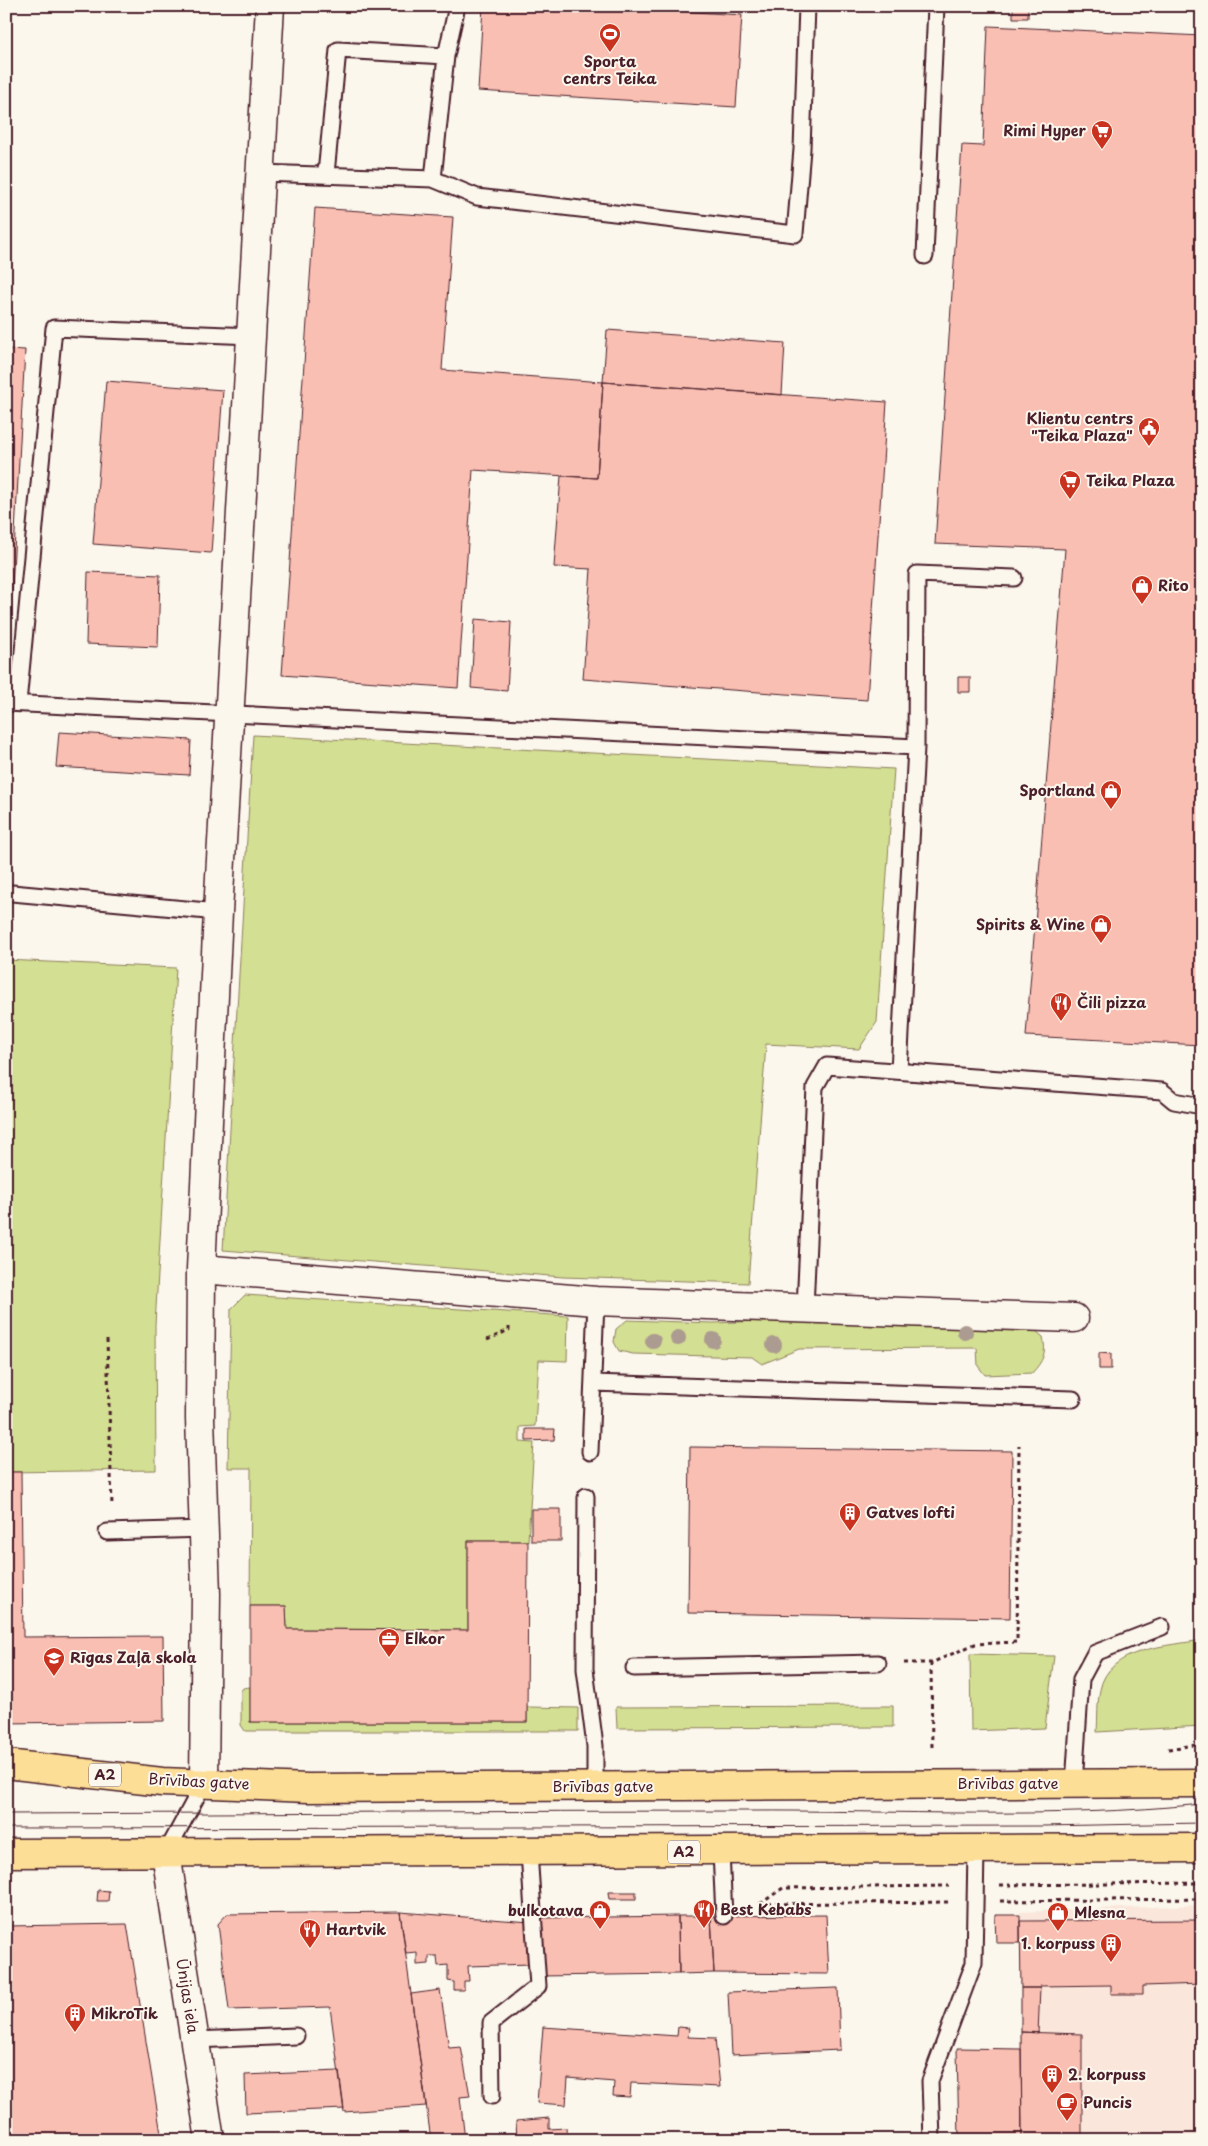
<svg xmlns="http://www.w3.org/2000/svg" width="1208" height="2146" font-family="'Playpen Sans',sans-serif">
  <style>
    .built { fill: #fae6db }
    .green { fill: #d3df92; stroke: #8e7f5e }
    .building { fill: #f9bfb2; stroke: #4a1f2b }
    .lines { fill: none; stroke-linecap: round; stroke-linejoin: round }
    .service-casing { stroke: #4a1f2b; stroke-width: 19 }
    .minor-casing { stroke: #4a1f2b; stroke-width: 31 }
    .trunk-casing { stroke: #4a1f2b; stroke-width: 31 }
    .path { stroke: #4a1f2b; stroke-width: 3; stroke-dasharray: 4 4; stroke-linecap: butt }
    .service { stroke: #fbf7ec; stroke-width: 15 }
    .minor { stroke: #fbf7ec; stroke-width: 28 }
    .trunk { stroke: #fcde96; stroke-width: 28 }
    .tram { stroke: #4a1f2b; stroke-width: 1 }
    .tree { fill: #ac9b90 }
    .labels { text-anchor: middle; stroke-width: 4; stroke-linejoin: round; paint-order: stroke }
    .shield { fill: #fbf7ec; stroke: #7f6065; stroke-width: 1 }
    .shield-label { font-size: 14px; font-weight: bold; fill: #4a1f2b }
    .poi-label { font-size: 15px; font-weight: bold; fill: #4a1f2b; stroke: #fbf7ec; text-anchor: start }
    .street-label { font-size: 15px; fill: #4a1f2b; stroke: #fbf7ec }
  </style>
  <rect width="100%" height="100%" fill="#fbf7ec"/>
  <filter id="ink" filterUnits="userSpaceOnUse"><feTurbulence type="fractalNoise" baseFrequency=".02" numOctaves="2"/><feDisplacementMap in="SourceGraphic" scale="10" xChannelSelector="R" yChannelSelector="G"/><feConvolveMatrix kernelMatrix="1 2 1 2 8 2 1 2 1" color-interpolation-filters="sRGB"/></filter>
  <g filter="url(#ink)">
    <path class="built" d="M1202 1905V2140H1020V1912Z"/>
    <path class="green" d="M253 735 894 769 877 1022 859 1049 766 1044 748 1283 563 1277 223 1250Z
      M6 960 176 968 155 1325 156 1470 6 1472Z
      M245 1295 568 1316 567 1361 539 1360 535 1426 520 1427V1442L534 1443 528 1541H468V1630L287 1629 286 1606H250L251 1468H228L231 1309Z
      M853 1317 1026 1328 1036 1331 1043 1337C1047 1353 1043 1361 1032 1373L985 1375 978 1366 977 1348 799 1349 762 1364 752 1357 633 1354 619 1351 614 1342 616 1329 627 1320 713 1323Z
      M1202 1640V1726L1097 1732C1098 1718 1097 1703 1100 1690 1108 1647 1169 1646 1202 1640Z
      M970 1654 1054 1656 1045 1728 971 1731Z
      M250 1687V1722H527V1707L578 1708V1731H245L241 1725V1691L243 1688Z
      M893 1706V1727L617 1728 616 1707Z"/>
    <path class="building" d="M483 6H598L742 15 736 107 478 91Z
      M1013 6H1028V18H1013Z
      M988 26 1202 36V1045L1026 1036 1065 549 935 544 962 145 983 146Z
      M315 208 453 217 442 370 603 382 597 478 473 470 458 688 282 675Z
      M607 330 785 343 782 395 603 382Z
      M6 349 25 350 8 662 6 661Z
      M106 381 223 390 211 553 93 544Z
      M603 382 887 402 867 700 583 679 591 569 554 567 561 476 597 478Z
      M88 572 160 575 158 647 86 644Z
      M475 619 511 622 507 691 471 688Z
      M958 677H970V692H958Z
      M59 732 191 740 189 775 56 767Z
      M1099 1353 1111 1354V1369H1099Z
      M526 1429H555L554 1440 526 1441Z
      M690 1447 1012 1451 1010 1618 688 1613Z
      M6 1472H21L23 1637 163 1636 164 1721 6 1723Z
      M531 1509H561V1541H531Z
      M468 1541H528L527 1722H250V1606H286L287 1629 468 1630Z
      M98 1890 109 1891 108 1901H97Z
      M608 1892H636V1899H609Z
      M400 1912 530 1922 531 1964 468 1966 469 1981H464V1990H454V1982L448 1981V1965L438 1966 437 1956H429V1964L417 1965V1952L406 1953Z
      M400 1912 426 2106 344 2112 330 2007 229 2010 218 1924 227 1914Z
      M826 1915 829 1974 714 1973 711 1916Z
      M995 1915H1020V1943H996Z
      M678 1916 679 1974 540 1976V1918Z
      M678 1916H711L714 1973 679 1974Z
      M1202 1920V1984L1143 1986V1994H1111V1985L1040 1986V1988H1021L1020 1921Z
      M127 1924 162 2140H6V1926Z
      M838 1988 840 2050 731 2055 728 1992Z
      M1021 1988H1040L1038 2033 1021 2032Z
      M440 1990 449 2048 461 2047 470 2096 460 2097 465 2140H431L411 1994Z
      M543 2027 677 2036 678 2027 689 2028 688 2037 715 2038 720 2087 631 2083 630 2097 613 2096 614 2082 568 2078 566 2105 537 2103Z
      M1021 2032 1082 2034V2140H1022Z
      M957 2048 1021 2049 1022 2140H959Z
      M339 2071 344 2109 246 2113 245 2075Z
      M549 2118V2129L566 2128 567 2140H517L516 2121Z
      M293 2135 294 2140H270Z"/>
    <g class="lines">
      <g class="service-casing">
        <path id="service" d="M261 173 433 179 477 197 795 234 802 149 807 6
          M326 174 338 50 446 56
          M433 179 446 56 457 6
          M925 256 936 6
          M6 703 916 747 899 1071
          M18 703 54 328 252 336
          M916 747 917 574 1014 578
          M12 893 218 912
          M805 1308 815 1087 827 1066 1162 1091 1174 1101 1202 1106
          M593 1383 1073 1399
          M590 1452 596 1301
          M586 1496 585 1669 595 1746V1787
          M107 1532 204 1529
          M634 1668 878 1663
          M1074 1784 1081 1679 1095 1653 1162 1627
          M721 1852 724 1916
          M166 1853 204 1783
          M194 2040 296 2036
          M492 2096 491 2023 538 1986 529 1852
          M932 2140 930 2081 974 1963 976 1850"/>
      </g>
      <g class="minor-casing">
        <path id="minor" d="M201 1269 596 1301 1074 1318
          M204 1783 206 1594 200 1418 201 1269 218 912 270 6
          M166 1853 210 2140"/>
      </g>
      <g class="trunk-casing">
        <path id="trunk" d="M6 1764 162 1782 308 1788 1202 1783
          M6 1853 1202 1848"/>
      </g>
      <path class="path" d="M107 1339 112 1506
        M487 1340 509 1330V1327
        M904 1663H931L975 1644 1017 1642 1019 1445
        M931 1663 932 1750
        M1168 1749 1202 1744
        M1000 1885 1202 1883
        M1000 1901 1202 1899
        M760 1904 783 1888 949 1886
        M760 1904 949 1902"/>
      <use href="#service" class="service"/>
      <use href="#minor" class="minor"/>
      <use href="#trunk" class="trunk"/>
      <path class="tram" d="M6 1814C253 1813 499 1811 745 1811 897 1810 1050 1820 1202 1804
        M6 1828 1042 1826 1202 1823"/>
    </g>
    <g class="tree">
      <circle cx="965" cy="1332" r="8"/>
      <circle cx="678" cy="1338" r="8"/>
      <circle cx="713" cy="1340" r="8"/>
      <circle cx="653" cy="1341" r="8"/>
      <circle cx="774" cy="1345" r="8"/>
    </g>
  </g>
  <defs>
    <g id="stadium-pin" transform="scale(1.125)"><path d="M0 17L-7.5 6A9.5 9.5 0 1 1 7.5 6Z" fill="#c8321e" stroke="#fbf7ec"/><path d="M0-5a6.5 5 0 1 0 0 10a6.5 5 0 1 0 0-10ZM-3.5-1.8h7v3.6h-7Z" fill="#fff"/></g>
    <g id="supermarket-pin" transform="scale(1.125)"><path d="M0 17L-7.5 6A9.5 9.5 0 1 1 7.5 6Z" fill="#c8321e" stroke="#fbf7ec"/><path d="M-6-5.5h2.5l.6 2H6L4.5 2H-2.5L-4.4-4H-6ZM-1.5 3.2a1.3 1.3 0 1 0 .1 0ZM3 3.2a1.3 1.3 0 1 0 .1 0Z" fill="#fff"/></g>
    <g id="civic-pin" transform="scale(1.125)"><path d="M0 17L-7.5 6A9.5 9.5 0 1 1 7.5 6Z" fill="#c8321e" stroke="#fbf7ec"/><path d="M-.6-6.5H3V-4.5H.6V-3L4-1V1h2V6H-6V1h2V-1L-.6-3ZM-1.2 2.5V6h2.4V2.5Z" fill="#fff"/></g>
    <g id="shop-pin" transform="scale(1.125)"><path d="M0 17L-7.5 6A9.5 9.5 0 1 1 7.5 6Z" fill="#c8321e" stroke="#fbf7ec"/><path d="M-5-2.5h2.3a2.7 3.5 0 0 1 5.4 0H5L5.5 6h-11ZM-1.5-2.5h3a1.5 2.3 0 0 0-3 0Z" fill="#fff"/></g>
    <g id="restaurant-pin" transform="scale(1.125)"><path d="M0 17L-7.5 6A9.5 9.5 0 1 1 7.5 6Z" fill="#c8321e" stroke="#fbf7ec"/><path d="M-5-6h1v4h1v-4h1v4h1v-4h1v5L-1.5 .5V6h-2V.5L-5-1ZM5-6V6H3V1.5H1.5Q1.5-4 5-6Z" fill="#fff"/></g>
    <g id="building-pin" transform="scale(1.125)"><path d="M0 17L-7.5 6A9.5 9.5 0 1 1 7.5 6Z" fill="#c8321e" stroke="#fbf7ec"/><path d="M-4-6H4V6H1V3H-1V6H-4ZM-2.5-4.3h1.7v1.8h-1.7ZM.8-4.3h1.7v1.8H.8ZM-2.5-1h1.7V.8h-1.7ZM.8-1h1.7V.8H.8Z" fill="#fff"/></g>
    <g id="office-pin" transform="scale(1.125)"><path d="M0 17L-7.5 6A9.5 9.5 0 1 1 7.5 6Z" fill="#c8321e" stroke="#fbf7ec"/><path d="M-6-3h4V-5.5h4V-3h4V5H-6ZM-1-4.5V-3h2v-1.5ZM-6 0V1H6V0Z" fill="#fff"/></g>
    <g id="school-pin" transform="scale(1.125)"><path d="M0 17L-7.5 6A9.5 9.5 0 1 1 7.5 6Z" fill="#c8321e" stroke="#fbf7ec"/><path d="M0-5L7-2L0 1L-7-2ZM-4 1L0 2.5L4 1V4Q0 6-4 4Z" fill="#fff"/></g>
    <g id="cafe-pin" transform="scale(1.125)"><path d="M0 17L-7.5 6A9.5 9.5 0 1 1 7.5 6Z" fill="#c8321e" stroke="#fbf7ec"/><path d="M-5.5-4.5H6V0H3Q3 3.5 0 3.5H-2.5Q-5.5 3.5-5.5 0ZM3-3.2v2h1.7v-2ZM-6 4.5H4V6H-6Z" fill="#fff"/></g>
  </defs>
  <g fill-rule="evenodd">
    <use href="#stadium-pin" x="610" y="34"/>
    <use href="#supermarket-pin" x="1102" y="131"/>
    <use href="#civic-pin" x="1149" y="428"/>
    <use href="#supermarket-pin" x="1070" y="481"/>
    <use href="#shop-pin" x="1142" y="586"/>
    <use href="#shop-pin" x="1111" y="791"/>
    <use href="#shop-pin" x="1101" y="925"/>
    <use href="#restaurant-pin" x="1061" y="1003"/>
    <use href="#building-pin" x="850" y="1513"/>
    <use href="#office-pin" x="389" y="1639"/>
    <use href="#school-pin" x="54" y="1658"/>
    <use href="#restaurant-pin" x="704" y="1910"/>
    <use href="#shop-pin" x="600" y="1911"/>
    <use href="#shop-pin" x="1058" y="1913"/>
    <use href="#restaurant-pin" x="310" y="1930"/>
    <use href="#building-pin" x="1111" y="1944"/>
    <use href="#building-pin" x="75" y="2014"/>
    <use href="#building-pin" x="1052" y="2075"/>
    <use href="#cafe-pin" x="1067" y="2103"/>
  </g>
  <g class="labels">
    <g class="shield">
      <rect x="89" y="1763.5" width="32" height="23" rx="4"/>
      <rect x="668" y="1840.5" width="32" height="23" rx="4"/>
    </g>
    <g class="shield-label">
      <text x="105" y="1780">A2</text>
      <text x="684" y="1857">A2</text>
    </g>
    <g class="poi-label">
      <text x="610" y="67" text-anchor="middle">Sporta<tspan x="610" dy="17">centrs Teika</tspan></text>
      <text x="1086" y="136" text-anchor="end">Rimi Hyper</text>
      <text x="1133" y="424" text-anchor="end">Klientu centrs<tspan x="1133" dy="17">"Teika Plaza"</tspan></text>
      <text x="1086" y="486">Teika Plaza</text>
      <text x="1158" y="591">Rito</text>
      <text x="1095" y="796" text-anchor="end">Sportland</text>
      <text x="1085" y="930" text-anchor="end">Spirits &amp; Wine</text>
      <text x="1077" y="1008">Čili pizza</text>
      <text x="866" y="1518">Gatves lofti</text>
      <text x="405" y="1644">Elkor</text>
      <text x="70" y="1663">Rīgas Zaļā skola</text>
      <text x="720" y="1915">Best Kebabs</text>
      <text x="584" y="1916" text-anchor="end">bulkotava</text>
      <text x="1074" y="1918">Mlesna</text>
      <text x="326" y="1935">Hartvik</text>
      <text x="1095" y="1949" text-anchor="end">1. korpuss</text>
      <text x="91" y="2019">MikroTik</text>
      <text x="1068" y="2080">2. korpuss</text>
      <text x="1083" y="2108">Puncis</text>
    </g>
    <g class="street-label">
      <text transform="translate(199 1782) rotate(3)" y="5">Brīvības gatve</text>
      <text x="1008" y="1789">Brīvības gatve</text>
      <text x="603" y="1792">Brīvības gatve</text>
      <text transform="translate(187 1996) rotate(81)" y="5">Ūnijas iela</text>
    </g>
  </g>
  <rect width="1208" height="2146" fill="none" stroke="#fbf7ec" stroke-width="25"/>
  <rect x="12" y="12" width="1183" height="2121" fill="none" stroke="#4a1f2b" stroke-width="2" filter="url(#ink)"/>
</svg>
